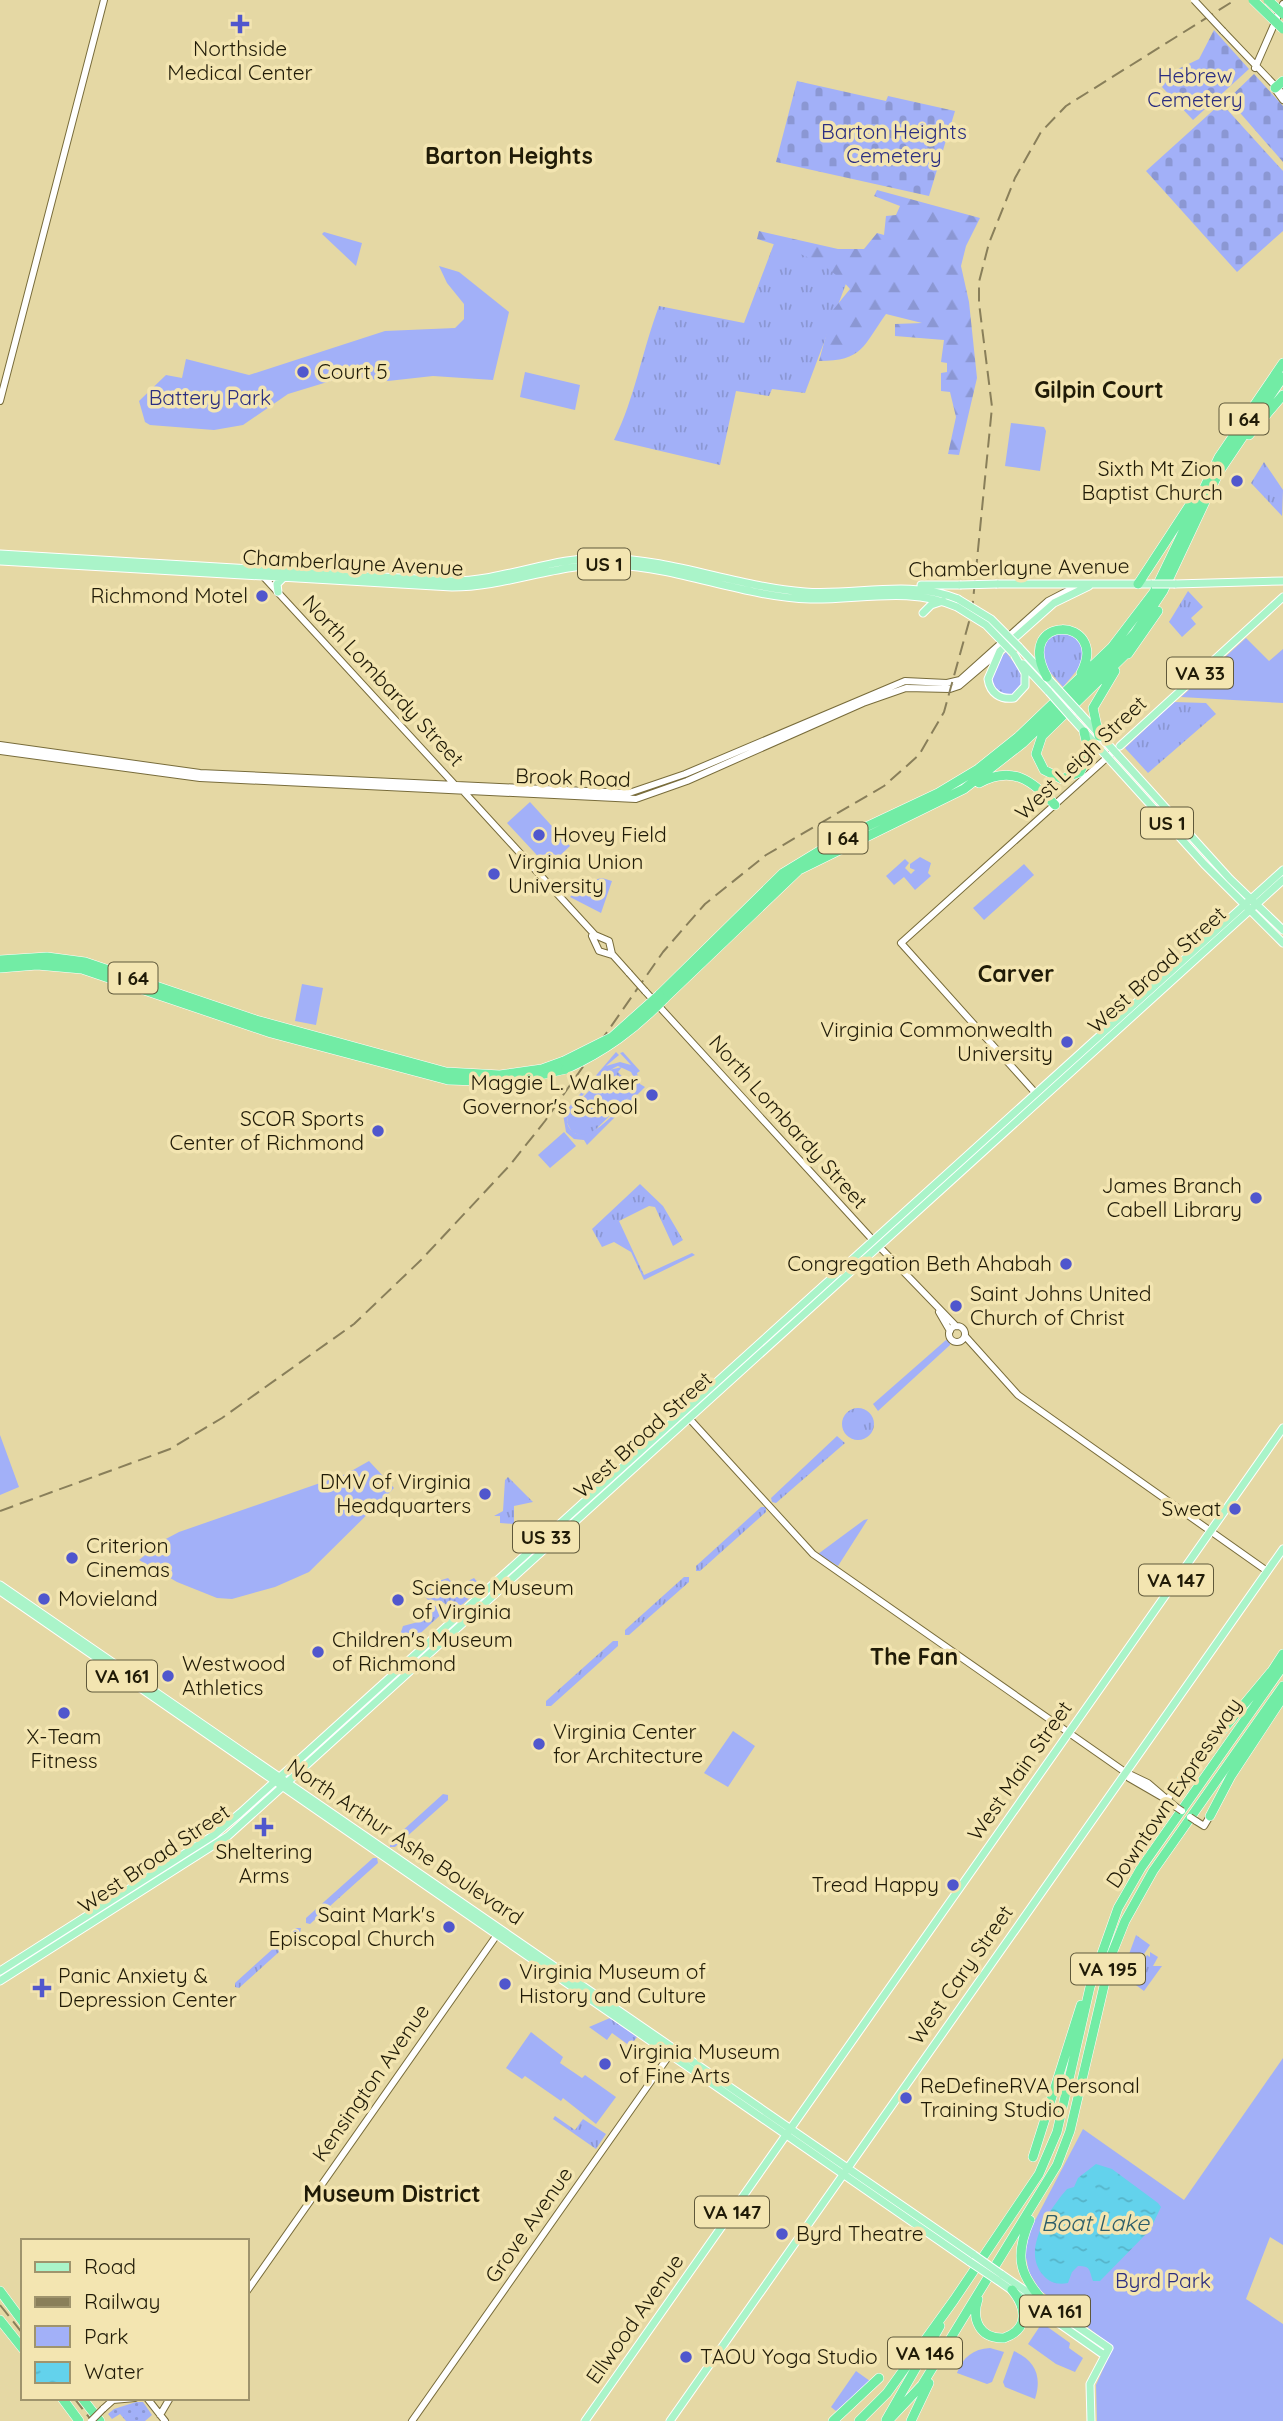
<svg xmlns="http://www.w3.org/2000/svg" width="1283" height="2421" font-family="Quicksand,sans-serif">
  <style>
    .grass { fill: url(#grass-tufts) }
    .forest { fill: url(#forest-firs) }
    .cemetery { fill: url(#cemetery-stones) }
    .park { fill: #a2b0f8; fill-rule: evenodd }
    .garden { fill: url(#garden-dots) }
    .water { fill: url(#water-ripples) }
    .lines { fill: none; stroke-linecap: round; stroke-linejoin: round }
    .secondary-casing { stroke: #786c3b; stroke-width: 8 }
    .primary-casing { stroke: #fff; stroke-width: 9 }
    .motorway-casing { stroke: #fff; stroke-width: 10 }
    .secondary { stroke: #fff; stroke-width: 6 }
    .primary { stroke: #aaf4c9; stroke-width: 7 }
    .motorway { stroke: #72eca5; stroke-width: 9 }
    .rail { stroke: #897f5a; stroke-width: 2; stroke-dasharray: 14 7; stroke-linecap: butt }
    .secondary-bridge-casing { stroke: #786c3b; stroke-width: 8; stroke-linecap: butt }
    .primary-bridge-casing { stroke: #fff; stroke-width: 9; stroke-linecap: butt }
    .motorway-bridge-casing { stroke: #fff; stroke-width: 10; stroke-linecap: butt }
    .secondary-bridge { stroke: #fff; stroke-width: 6 }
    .primary-bridge { stroke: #aaf4c9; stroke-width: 7 }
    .motorway-bridge { stroke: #72eca5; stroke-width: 9 }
    .poi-dot { fill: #5057cd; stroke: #f3e5b1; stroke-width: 2.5 }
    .labels { text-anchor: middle; stroke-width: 7; stroke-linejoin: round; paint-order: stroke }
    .shield { fill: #f3e5b1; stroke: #5f583a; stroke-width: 2 }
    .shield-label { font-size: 19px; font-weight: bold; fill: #201b07 }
    .poi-label { font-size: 21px; fill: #201b07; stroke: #f3e5b1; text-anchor: start }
    .park-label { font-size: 21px; fill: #2b2e81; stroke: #f3e5b1 }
    .street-label { font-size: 21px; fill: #201b07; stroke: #f3e5b1 }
    .neighbourhood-label { font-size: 23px; font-weight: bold; fill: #201b07; stroke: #f3e5b1 }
    .water-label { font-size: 23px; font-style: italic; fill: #2e5e69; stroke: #f3e5b1 }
  </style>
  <defs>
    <pattern id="grass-tufts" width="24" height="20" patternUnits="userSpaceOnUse" patternTransform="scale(1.75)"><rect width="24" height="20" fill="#a2b0f8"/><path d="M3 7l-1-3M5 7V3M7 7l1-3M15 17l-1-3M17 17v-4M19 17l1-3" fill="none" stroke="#8b97d3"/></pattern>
    <pattern id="forest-firs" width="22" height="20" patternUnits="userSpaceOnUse" patternTransform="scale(1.75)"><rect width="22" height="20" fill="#a2b0f8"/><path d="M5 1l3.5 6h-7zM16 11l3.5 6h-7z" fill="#8b97d3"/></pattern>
    <pattern id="cemetery-stones" width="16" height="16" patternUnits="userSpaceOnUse" patternTransform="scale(1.75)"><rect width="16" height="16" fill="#a2b0f8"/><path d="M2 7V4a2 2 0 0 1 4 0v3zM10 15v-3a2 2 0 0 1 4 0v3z" fill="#8b97d3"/></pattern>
    <pattern id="garden-dots" width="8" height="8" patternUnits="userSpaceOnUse" patternTransform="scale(1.75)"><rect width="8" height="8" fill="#a2b0f8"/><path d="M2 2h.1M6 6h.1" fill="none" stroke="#8b97d3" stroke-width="1.8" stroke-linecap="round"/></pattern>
    <pattern id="water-ripples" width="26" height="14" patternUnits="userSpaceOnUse" patternTransform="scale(1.75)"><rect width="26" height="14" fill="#63d2ec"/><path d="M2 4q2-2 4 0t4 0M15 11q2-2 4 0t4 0" fill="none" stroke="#56b4c9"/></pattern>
  </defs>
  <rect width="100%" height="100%" fill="#e5d8a4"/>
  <path class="grass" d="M775 241 856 257 805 393 772 389 769 396 736 391 720 465 614 440C635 398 642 351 659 306L744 323Z
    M1264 462 1283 490 1282 516 1251 483Z
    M1188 591 1203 607 1191 618 1196 624 1182 637 1169 622Z
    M1064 631 1082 642 1083 663 1063 687 1043 664 1040 653 1047 638Z
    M1006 652 1020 671 1023 685 1017 693 1008 697 996 692 991 682 1000 658Z
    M1174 702 1206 703 1216 714 1148 773 1125 748Z
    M622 1067 618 1072 630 1085 635 1080 632 1094 592 1133 581 1136 572 1132 567 1123 568 1113 609 1070Z
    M640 1184 663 1206 683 1240 673 1246 655 1207 649 1206 619 1221 644 1275 692 1253 695 1255 644 1280 631 1252 614 1242 602 1247 592 1229Z
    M946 1340 950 1341V1345L878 1411 873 1404Z
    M842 1424a16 16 0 1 1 32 0a16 16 0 1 1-32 0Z
    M837 1436 845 1443 776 1503 772 1502 771 1498Z
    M508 1477 533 1502 514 1506V1524L500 1523V1516H494L503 1511 505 1480Z
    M761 1507H766V1512L700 1571H696V1566Z
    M684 1577H689V1582L629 1635H625V1630Z
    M448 1578 456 1587 474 1578 482 1587 455 1611 441 1601 428 1600 421 1592 432 1583Z
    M439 1605 446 1610 403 1649 399 1638 403 1626 418 1622 424 1607Z
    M613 1641H618V1646L551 1706H546V1701Z
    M443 1794 448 1795V1800L395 1847H390V1842Z
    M373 1858H377L378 1863 310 1924 306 1923V1918Z
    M296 1928H301L300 1933 239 1988 235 1987V1983Z
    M1136 1935 1150 1945 1128 1978 1122 1980 1130 1958H1127L1121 1976Z
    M1150 1952 1158 1957 1153 1966H1162L1144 1991 1129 1980 1147 1955 1150 1957Z
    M610 2018 637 2037 630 2046 612 2033 607 2040 589 2027Z
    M555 2116 575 2130 583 2119 606 2134 596 2149 553 2119Z"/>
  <path class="forest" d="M877 190 980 218 966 246 961 266 969 302 977 378 959 455 948 454 956 417 950 392 941 391V373L947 372V363L941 362 944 340 895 336V324L922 323 886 314C863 346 863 361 819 361L833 310 850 289C826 260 792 250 757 239L759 231 838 249H864L877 233 884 235 886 216 896 215 900 206 874 196Z"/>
  <path class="cemetery" d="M1214 30 1249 69 1193 120 1162 87 1176 70 1199 59Z
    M1254 74 1283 106V162L1228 99Z
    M797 81 886 101 888 96 955 111 929 196 776 162Z
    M1223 105 1283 171V231L1237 272 1146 171 1218 106Z"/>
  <path class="park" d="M324 232 362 243 356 266 322 234Z
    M439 266 459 272 509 312 493 380 433 376 388 381 347 376 288 394 243 425 214 430 150 425 145 422 139 401 166 375 182 378 186 359 249 375 385 331 455 328 464 319V304L447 283Z
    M525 372 580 385 575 410 520 397Z
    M1011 423 1044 427 1046 431 1040 471 1005 466Z
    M1246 638 1269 661 1283 649V703L1181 697Z
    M530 802 570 846 548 867 507 823Z
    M920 857 931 863 928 873 931 876 915 890 904 877 894 885 886 876 905 859 909 863 905 868 911 874 915 870 910 868V864Z
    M1024 864 1034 875 984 920 973 908Z
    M602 878 612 881 601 913 570 897 584 882Z
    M302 984 323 988 316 1025 295 1021Z
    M616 1052 619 1055 606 1066 620 1062 631 1065 620 1053 623 1052 640 1071 637 1073 640 1084 645 1087 587 1145 584 1140 574 1139 566 1132 563 1114ZM618 1066 631 1072 635 1080 634 1090C623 1105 581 1158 567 1123 566 1108 604 1071 618 1066Z
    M610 1073 630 1093 596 1126 587 1118 572 1121 576 1107Z
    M564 1132 576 1146 550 1168 538 1155Z
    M0 1435 19 1487 0 1495Z
    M369 1461 394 1488 309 1572 275 1587 232 1599 217 1598 177 1582 139 1560 162 1541 179 1532 346 1474Z
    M868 1519 838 1566 818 1554 864 1520Z
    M733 1731 755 1746 728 1787 704 1773Z
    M531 2032 563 2057 560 2063 582 2078 585 2075 616 2097 596 2124 563 2098 561 2101 525 2076 522 2079 506 2068Z
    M1283 2058V2245L1270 2237 1246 2299 1283 2324V2421H1097L1096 2385 1113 2347 1040 2290 1029 2272 1025 2253 1030 2230 1083 2129 1184 2200Z
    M1042 2323 1070 2343 1069 2348 1083 2358 1075 2372 1056 2364 1028 2344Z
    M990 2348 1004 2352 992 2382 987 2384 957 2373C963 2357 973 2349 990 2348Z
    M1014 2351C1036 2361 1042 2377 1035 2399L1005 2387 1003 2382Z
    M856 2371 870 2381 836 2411 831 2407Z"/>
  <path class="garden" d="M136 2402H143L152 2415 145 2421H126L120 2414 112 2419 108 2414 114 2409Z"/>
  <path class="water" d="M1096 2164 1112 2169 1158 2203 1161 2207 1150 2230 1100 2281H1093C1089 2270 1091 2266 1078 2266L1072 2272 1068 2283C1058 2285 1050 2283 1043 2275 1021 2249 1050 2209 1067 2189L1074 2187 1078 2178Z"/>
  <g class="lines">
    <g class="secondary-casing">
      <path id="secondary" d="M1223 31 1283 94
        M1255 68 1283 4
        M1275 89 1283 100
        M0 401 104 0
        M261 574 455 785
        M0 745 200 773 629 793 685 774 905 681 947 683 960 680 1048 601 1079 585
        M0 751 200 778 636 799 687 781 863 703 906 688 950 689 959 686 999 652
        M464 792 595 935 609 941 612 954 629 973
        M592 936 599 951 612 955
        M645 991 871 1238 956 1326
        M1039 1097 901 943 1111 754
        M939 1312 950 1331
        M949 1334a8 8 0 1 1 16 0a8 8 0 1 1-16 0Z
        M965 1336 1018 1395 1267 1571
        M686 1415 813 1554 1125 1772 1129 1778 1167 1800
        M1125 1772 1148 1783 1176 1807
        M1167 1800 1182 1779
        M1196 1821 1204 1826 1210 1816
        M247 2291 499 1932
        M147 2398 165 2421
        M103 2409 113 2400 135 2398
        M160 2415 170 2398
        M412 2421 673 2050"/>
    </g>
    <g class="primary-casing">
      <path id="primary" d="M0 554 451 581C504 581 552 557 604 558 673 559 737 587 805 592 856 596 908 579 958 599
        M0 561 452 587C508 587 559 562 615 565 681 568 744 597 810 599 860 600 910 586 957 607
        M997 584H1152
        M1175 584 1283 581
        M921 585H960
        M278 592 277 584 283 578
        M923 613 931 605 943 601
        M1019 647 1055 686
        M1015 656 1025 673V686L1014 698C1000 700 990 693 988 679L1000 651 1054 603 1089 586
        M1023 664 1049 692
        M1079 712 1230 879 1283 930
        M1072 718 1204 864 1283 943
        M1120 746 1283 597
        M0 1585 974 2255
        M0 1591 970 2262
        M0 1971 214 1835 240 1813 1283 870
        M0 1981 228 1836 1283 880
        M1001 2274 1109 2348 1090 2384 1091 2421
        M997 2280 1104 2355
        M585 2421 1283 1428
        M670 2421 1283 1549"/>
    </g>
    <g class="motorway-casing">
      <path id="motorway" d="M1275 88 1283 81
        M1249 435 1283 395
        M1138 584 1193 500
        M1128 654 1158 611
        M1047 677C1012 613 1111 616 1081 673
        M1084 732 1089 754 1080 772 1062 779 1044 770 1036 754 1042 736 1130 650
        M1099 736 1093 708 1115 671
        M979 783C1012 765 1032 780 1055 805
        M0 960 47 957 85 962 256 1020 446 1072 500 1075 542 1069 564 1061
        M0 968 37 965 82 969 271 1033 448 1080 509 1082 566 1069
        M659 995 783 873 834 842 938 793 978 769 1018 737 1112 647 1154 592 1219 457 1283 363
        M664 999 799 870 964 789 1023 743 1108 662 1135 633 1163 591 1219 472 1283 377
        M1268 1677 1283 1654
        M1182 1779 1271 1672
        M1210 1816 1231 1776 1283 1697
        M1033 2157 1081 2005
        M1030 2220C1013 2258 1020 2277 1048 2306
        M0 2291 23 2322
        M978 2299C971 2320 980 2339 1004 2338 1030 2329 1026 2307 1012 2290
        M0 2320 23 2349
        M62 2398 79 2421
        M82 2398 100 2421
        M886 2420 940 2326
        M833 2421 879 2378
        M859 2421 887 2393 954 2300 1039 2174 1057 2132 1090 1987 1118 1908 1141 1868 1283 1666
        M888 2421 922 2385 1057 2165 1070 2131 1111 1956 1125 1921 1153 1871 1283 1686
        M911 2421 929 2383"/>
    </g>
    <use href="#secondary" class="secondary"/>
    <use href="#primary" class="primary"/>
    <use href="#motorway" class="motorway"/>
    <path class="rail" d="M0 1511 170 1449 222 1418 354 1324 421 1260 510 1165 545 1121 663 952 705 904 766 855 884 786 919 755 944 712 972 611 992 407 979 303V282L989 243 1015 178 1041 132 1066 106 1235 0
      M0 2305 23 2334
      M74 2398 92 2421"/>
    <g class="secondary-bridge-casing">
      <path id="secondary-bridge" d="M1194 0 1223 31
        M629 973 645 991
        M1176 1807 1182 1811
        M1190 1817 1196 1821
        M91 2421 103 2409"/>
    </g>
    <g class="primary-bridge-casing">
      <path id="primary-bridge" d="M1152 584H1175
        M960 585 997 584
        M958 599 991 619 1019 647
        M957 607 986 625 1013 653
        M1055 686 1079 712
        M1049 692 1072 718
        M974 2255 1001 2274
        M970 2262 997 2280"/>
    </g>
    <g class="motorway-bridge-casing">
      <path id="motorway-bridge" d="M1253 0 1283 29
        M1268 0 1283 14
        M564 1061 612 1037 659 995
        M566 1069C605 1051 634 1030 664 999"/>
    </g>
    <use href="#secondary-bridge" class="secondary-bridge"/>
    <use href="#primary-bridge" class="primary-bridge"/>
    <use href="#motorway-bridge" class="motorway-bridge"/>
  </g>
  <g class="poi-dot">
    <path d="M236.5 13.5h7v7h7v7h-7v7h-7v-7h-7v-7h7z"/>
    <circle cx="303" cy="372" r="7"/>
    <circle cx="1237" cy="481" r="7"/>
    <circle cx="262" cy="596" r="7"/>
    <circle cx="539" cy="835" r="7"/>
    <circle cx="494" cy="874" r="7"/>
    <circle cx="1067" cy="1042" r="7"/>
    <circle cx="652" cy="1095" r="7"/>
    <circle cx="378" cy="1131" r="7"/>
    <circle cx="1256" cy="1198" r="7"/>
    <circle cx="1066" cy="1264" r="7"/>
    <circle cx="956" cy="1306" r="7"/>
    <circle cx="485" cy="1494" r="7"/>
    <circle cx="1235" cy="1509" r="7"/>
    <circle cx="72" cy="1558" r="7"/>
    <circle cx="44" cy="1599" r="7"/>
    <circle cx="398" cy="1600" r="7"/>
    <circle cx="318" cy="1652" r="7"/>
    <circle cx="168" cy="1676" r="7"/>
    <circle cx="64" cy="1713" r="7"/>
    <circle cx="539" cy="1744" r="7"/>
    <path d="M260.5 1816.5h7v7h7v7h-7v7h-7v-7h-7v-7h7z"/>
    <circle cx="953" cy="1885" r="7"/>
    <circle cx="449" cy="1927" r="7"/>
    <circle cx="505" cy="1984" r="7"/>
    <path d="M38.5 1977.5h7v7h7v7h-7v7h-7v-7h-7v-7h7z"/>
    <circle cx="605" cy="2064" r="7"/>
    <circle cx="906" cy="2098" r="7"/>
    <circle cx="782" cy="2234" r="7"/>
    <circle cx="686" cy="2357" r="7"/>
  </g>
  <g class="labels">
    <g class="shield">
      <rect x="1219.5" y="403.5" width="49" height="31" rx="5"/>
      <rect x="578" y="548.5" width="52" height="31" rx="5"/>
      <rect x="1167" y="657.5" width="66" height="31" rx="5"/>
      <rect x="1141" y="807.5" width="52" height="31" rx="5"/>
      <rect x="818.5" y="822.5" width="49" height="31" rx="5"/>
      <rect x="108.5" y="962.5" width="49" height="31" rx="5"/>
      <rect x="513" y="1521.5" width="66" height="31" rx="5"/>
      <rect x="1139" y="1564.5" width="74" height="31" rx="5"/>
      <rect x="87" y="1660.5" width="70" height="31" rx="5"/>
      <rect x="1071" y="1953.5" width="74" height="31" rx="5"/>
      <rect x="695" y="2196.5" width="74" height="31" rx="5"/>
      <rect x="1020" y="2295.5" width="70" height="31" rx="5"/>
      <rect x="888" y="2337.5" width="74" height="31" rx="5"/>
    </g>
    <g class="shield-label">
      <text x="1244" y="426">I 64</text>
      <text x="604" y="571">US 1</text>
      <text x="1200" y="680">VA 33</text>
      <text x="1167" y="830">US 1</text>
      <text x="843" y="845">I 64</text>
      <text x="133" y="985">I 64</text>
      <text x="546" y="1544">US 33</text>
      <text x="1176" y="1587">VA 147</text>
      <text x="122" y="1683">VA 161</text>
      <text x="1108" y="1976">VA 195</text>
      <text x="732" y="2219">VA 147</text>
      <text x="1055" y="2318">VA 161</text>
      <text x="925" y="2360">VA 146</text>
    </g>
    <g class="poi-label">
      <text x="240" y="56" text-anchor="middle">Northside<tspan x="240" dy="24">Medical Center</tspan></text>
      <text x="317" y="379">Court 5</text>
      <text x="1223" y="476" text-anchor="end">Sixth Mt Zion<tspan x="1223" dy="24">Baptist Church</tspan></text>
      <text x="248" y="603" text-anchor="end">Richmond Motel</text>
      <text x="553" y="842">Hovey Field</text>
      <text x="508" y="869">Virginia Union<tspan x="508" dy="24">University</tspan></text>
      <text x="1053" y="1037" text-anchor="end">Virginia Commonwealth<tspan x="1053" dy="24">University</tspan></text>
      <text x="638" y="1090" text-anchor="end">Maggie L. Walker<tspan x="638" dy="24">Governor's School</tspan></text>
      <text x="364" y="1126" text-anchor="end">SCOR Sports<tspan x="364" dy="24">Center of Richmond</tspan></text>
      <text x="1242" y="1193" text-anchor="end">James Branch<tspan x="1242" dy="24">Cabell Library</tspan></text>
      <text x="1052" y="1271" text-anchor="end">Congregation Beth Ahabah</text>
      <text x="970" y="1301">Saint Johns United<tspan x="970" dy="24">Church of Christ</tspan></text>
      <text x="471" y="1489" text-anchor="end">DMV of Virginia<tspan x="471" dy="24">Headquarters</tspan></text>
      <text x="1221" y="1516" text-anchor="end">Sweat</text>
      <text x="86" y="1553">Criterion<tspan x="86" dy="24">Cinemas</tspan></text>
      <text x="412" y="1595">Science Museum<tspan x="412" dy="24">of Virginia</tspan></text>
      <text x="58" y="1606">Movieland</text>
      <text x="332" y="1647">Children's Museum<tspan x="332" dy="24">of Richmond</tspan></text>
      <text x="182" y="1671">Westwood<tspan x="182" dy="24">Athletics</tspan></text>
      <text x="553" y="1739">Virginia Center<tspan x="553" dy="24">for Architecture</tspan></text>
      <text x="64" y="1744" text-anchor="middle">X-Team<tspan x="64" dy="24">Fitness</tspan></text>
      <text x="264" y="1859" text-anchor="middle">Sheltering<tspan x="264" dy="24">Arms</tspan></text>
      <text x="939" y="1892" text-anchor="end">Tread Happy</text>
      <text x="435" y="1922" text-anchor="end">Saint Mark's<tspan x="435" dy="24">Episcopal Church</tspan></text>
      <text x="519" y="1979">Virginia Museum of<tspan x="519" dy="24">History and Culture</tspan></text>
      <text x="58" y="1983">Panic Anxiety &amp;<tspan x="58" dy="24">Depression Center</tspan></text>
      <text x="619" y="2059">Virginia Museum<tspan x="619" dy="24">of Fine Arts</tspan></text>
      <text x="920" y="2093">ReDefineRVA Personal<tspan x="920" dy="24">Training Studio</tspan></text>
      <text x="796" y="2241">Byrd Theatre</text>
      <text x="700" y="2364">TAOU Yoga Studio</text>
    </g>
    <g class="park-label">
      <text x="1195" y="83">Hebrew<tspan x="1195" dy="24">Cemetery</tspan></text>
      <text x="894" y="139">Barton Heights<tspan x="894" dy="24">Cemetery</tspan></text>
      <text x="210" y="405">Battery Park</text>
      <text x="1163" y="2288">Byrd Park</text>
    </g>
    <g class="street-label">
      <text transform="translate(353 563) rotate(3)" y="7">Chamberlayne Avenue</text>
      <text transform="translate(1019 568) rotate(-1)" y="7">Chamberlayne Avenue</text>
      <text transform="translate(383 681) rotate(47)" y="7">North Lombardy Street</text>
      <text transform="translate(1081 758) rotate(-43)" y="7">West Leigh Street</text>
      <text transform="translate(573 778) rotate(2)" y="7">Brook Road</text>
      <text transform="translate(1157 970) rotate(-42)" y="7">West Broad Street</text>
      <text transform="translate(788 1122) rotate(48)" y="7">North Lombardy Street</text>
      <text transform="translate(643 1435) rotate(-42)" y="7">West Broad Street</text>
      <text transform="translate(1020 1771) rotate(-55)" y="7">West Main Street</text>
      <text transform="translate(1174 1793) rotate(-56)" y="7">Downtown Expressway</text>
      <text transform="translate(405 1842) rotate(34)" y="7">North Arthur Ashe Boulevard</text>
      <text transform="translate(154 1859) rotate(-34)" y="7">West Broad Street</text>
      <text transform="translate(961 1975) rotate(-55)" y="7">West Cary Street</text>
      <text transform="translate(371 2083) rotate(-55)" y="7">Kensington Avenue</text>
      <text transform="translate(529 2225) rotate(-55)" y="7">Grove Avenue</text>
      <text transform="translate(635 2319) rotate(-55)" y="7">Ellwood Avenue</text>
    </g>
    <g class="neighbourhood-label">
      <text x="509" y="164">Barton Heights</text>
      <text x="1099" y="398">Gilpin Court</text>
      <text x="1016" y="982">Carver</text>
      <text x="914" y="1665">The Fan</text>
      <text x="392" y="2202">Museum District</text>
    </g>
    <g class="water-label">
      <text x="1095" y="2231">Boat Lake</text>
    </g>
  </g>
  <rect x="21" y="2239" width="228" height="161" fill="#f3e5b1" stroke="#9f946d" stroke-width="2"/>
  <rect x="35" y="2262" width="35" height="10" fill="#aaf4c9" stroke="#9f946d" stroke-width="2"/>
  <text x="84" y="2274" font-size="21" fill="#201b07">Road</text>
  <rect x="35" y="2297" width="35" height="10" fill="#897f5a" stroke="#9f946d" stroke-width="2"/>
  <text x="84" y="2309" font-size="21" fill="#201b07">Railway</text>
  <rect x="35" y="2326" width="35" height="21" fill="#a2b0f8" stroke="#9f946d" stroke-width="2"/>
  <text x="84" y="2344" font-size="21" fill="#201b07">Park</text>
  <rect x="35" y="2362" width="35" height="21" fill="url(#water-ripples)" stroke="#9f946d" stroke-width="2"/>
  <text x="84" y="2379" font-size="21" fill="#201b07">Water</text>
</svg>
